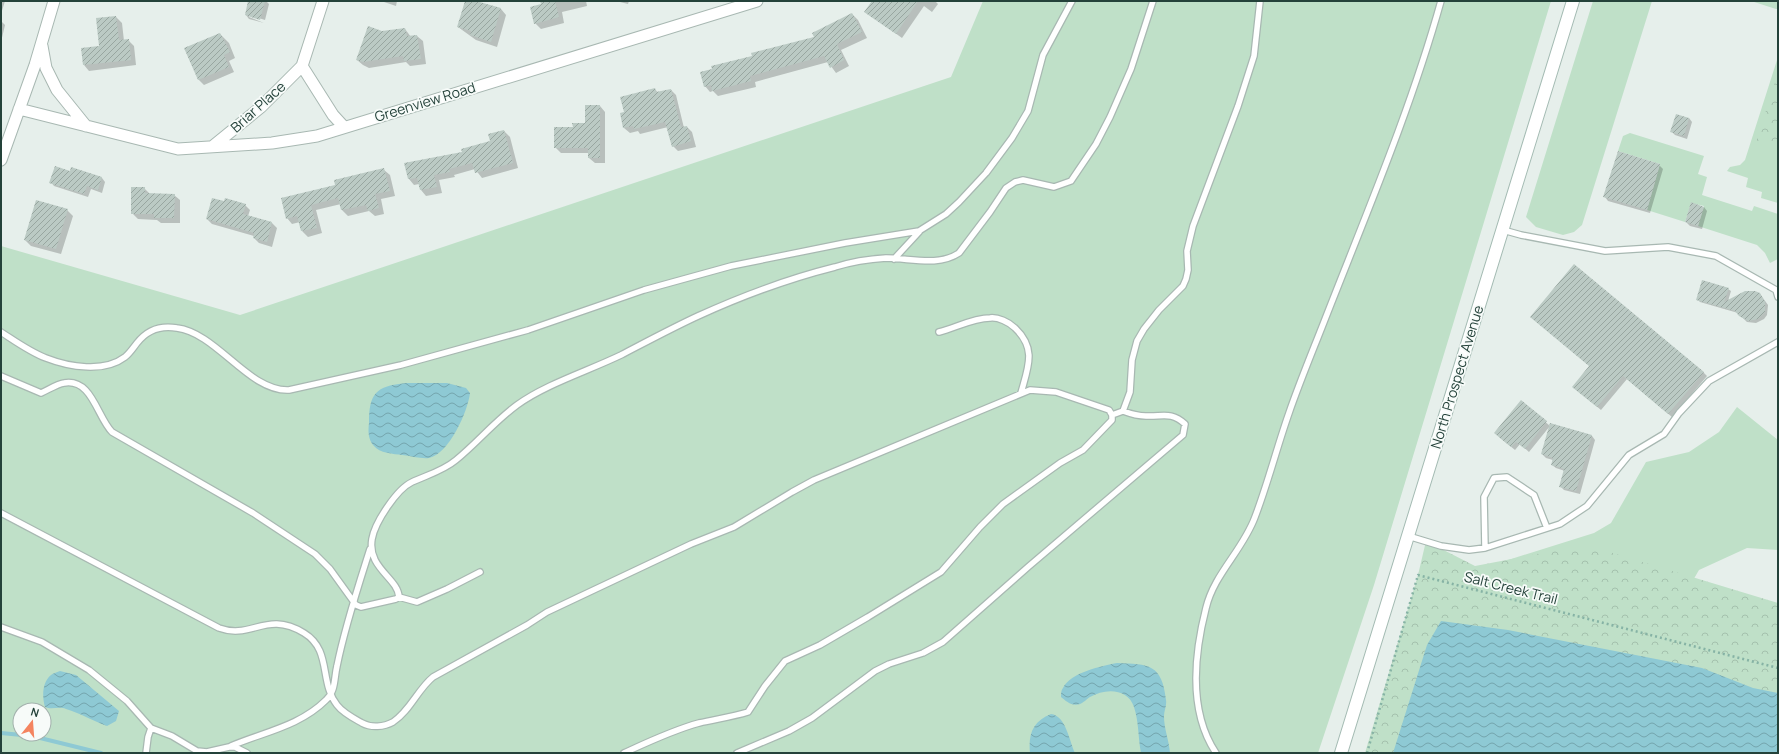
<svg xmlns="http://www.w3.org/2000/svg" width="1779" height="754" font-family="Manrope,sans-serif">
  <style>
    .green { fill: #bfe0c8; fill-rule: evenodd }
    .park { fill: url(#park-crowns) }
    .water { fill: url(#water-waves) }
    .shadow { fill: #0003 }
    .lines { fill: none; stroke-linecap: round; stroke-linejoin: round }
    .stream { stroke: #8ec9d4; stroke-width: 4 }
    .building { fill: url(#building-hatch) }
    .lane-casing { stroke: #a8b8b2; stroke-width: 8 }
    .street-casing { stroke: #a8b8b2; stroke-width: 13 }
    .secondary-casing { stroke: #a4bbb3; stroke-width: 14 }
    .path { stroke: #86b3a5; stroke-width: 2.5; stroke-dasharray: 2 3; stroke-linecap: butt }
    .lane { stroke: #fff; stroke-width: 5.5 }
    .street { stroke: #fff; stroke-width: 11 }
    .secondary { stroke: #fff; stroke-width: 12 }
    .labels { text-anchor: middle; stroke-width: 3.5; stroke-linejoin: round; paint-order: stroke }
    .street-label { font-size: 14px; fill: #24423a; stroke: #f7fbf9 }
  </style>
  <defs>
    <pattern id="park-crowns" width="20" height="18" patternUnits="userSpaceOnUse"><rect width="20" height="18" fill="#bfe0c8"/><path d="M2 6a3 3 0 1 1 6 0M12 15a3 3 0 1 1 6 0" fill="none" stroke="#a4c1ad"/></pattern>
    <pattern id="water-waves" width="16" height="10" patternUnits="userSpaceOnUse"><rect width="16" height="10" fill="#8ec9d4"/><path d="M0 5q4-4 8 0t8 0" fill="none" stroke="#74a5ad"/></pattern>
    <pattern id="building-hatch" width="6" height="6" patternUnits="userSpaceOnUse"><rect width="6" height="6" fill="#bbcac4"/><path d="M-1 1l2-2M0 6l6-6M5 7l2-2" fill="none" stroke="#98a6a0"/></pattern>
  </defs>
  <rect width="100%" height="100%" fill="#e6efeb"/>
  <path class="green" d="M983 1H1551L1374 585 1318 753H1V246L240 315 951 77ZM20 710H44V734H20Z
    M1593 1H1652L1582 225 1574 232 1563 235 1536 227 1526 217Z
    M1751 1H1778V9H1776Z
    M1778 57V203L1761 198 1762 192 1746 187 1748 178 1727 171 1730 167 1740 165 1745 160Z
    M1630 133 1704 156 1698 174 1707 177 1702 195 1752 211 1754 206 1778 214V259L1770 263 1765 253 1757 245 1698 226 1704 206 1691 203 1685 222 1647 210 1660 164 1618 151 1623 136Z
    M1737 407 1778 440V550L1747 548 1699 570 1692 582 1508 560 1594 533 1611 523 1646 462 1689 452 1719 432Z"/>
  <path class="park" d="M1778 72V149L1756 142Z
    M1426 541 1475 566 1568 548 1603 550 1778 603V753H1365L1418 575Z"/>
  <path class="water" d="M406 383H447L466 388 470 393C468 411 449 454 429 458 421 459 411 456 402 455 394 454 379 453 374 446 368 440 368 431 369 423 369 394 375 386 406 383Z
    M1441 621 1508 630 1702 668 1753 688 1778 693V753H1393L1427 645Z
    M1117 663C1149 664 1162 664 1166 700 1167 705 1164 711 1164 716 1164 729 1169 740 1170 753H1141C1138 738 1139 722 1134 707 1128 688 1105 688 1090 697 1087 699 1083 703 1080 704 1072 707 1066 701 1061 697 1061 694 1061 690 1063 688 1071 672 1102 666 1117 663Z
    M60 671 76 675 119 711 116 721 107 726C93 721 80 713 66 709 59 706 52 710 45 707 42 697 42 682 51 675 53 673 58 672 60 671Z
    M1051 714C1066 716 1069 740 1075 753H1030C1028 734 1033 721 1051 714Z"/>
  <path class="shadow" d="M1 1H5L1 14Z
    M249 1H266L269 4 265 20 249 15V17L264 23 249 19 246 15Z
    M381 1H397L396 6Z
    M466 1H472L501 9 506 15 497 47 476 40 458 27Z
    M542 1H586L587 6 562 12 564 23 541 29 535 23 542 4Z
    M616 1H629L628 4Z
    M873 1H935L938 4 932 12 924 6 902 38 866 12Z
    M852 14 858 20 867 38 841 50 849 66 836 73 828 62 755 82 756 87 718 96 713 91 710 92 705 86 753 57 815 37Z
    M116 17 122 23 124 41 128 40 134 46 136 65 89 71 84 65 101 47Z
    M1 21 5 25 1 42Z
    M405 29 411 37 417 36 423 41 426 64 410 66 406 62 369 68 363 65 357 60 382 32Z
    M220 34 229 43 235 58 229 61 234 72 204 85 198 79Z
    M655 89 658 93 671 90 676 95 684 128 687 127 692 132 696 147 678 151 673 146 668 127 640 134 638 131 630 133 624 128 625 113Z
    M600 106 605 112V163H595L589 158V153H561L555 147 574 128 586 124Z
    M1689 118 1692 122 1687 139 1675 135 1671 131Z
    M504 131 510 137 518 168 482 178 475 169 454 175 455 177 439 180 442 193 426 196 421 190 419 184 414 185 409 179 463 153 491 142Z
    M1659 165 1663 169 1650 213 1608 201 1605 197Z
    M72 169 102 178 105 182 102 193 91 189 88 197 54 186 51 182 71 172Z
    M384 170 390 175 395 196 381 199 384 214 375 216 369 211 348 216 342 210 341 204 316 210 322 233 308 237 302 231 300 222 292 224 287 218 336 186Z
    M144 188 150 194 174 195 180 200V223H161L157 220 138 219 132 213Z
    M224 202 245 205 250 210 248 216 272 223 277 228 272 247 259 243 254 238V236L212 224 207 219Z
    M1704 207 1707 211 1702 229 1690 226 1686 222Z
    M67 210 73 216 61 254 31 246 25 240Z
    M1728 289 1731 291 1728 301 1746 292 1750 291 1760 294 1768 305 1767 315 1764 319 1756 323 1747 322 1738 313 1700 302 1697 299Z
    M1590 366 1703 372 1707 376 1672 417 1627 379 1601 410 1577 390Z
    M1521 401 1550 426 1529 452 1520 444 1515 450 1499 437Z
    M1592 436 1595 440 1580 494 1564 490 1560 486 1565 471 1556 468 1552 465 1553 460 1546 458 1542 454Z"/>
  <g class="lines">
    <path class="stream" d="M1 733 32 736 101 753"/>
  </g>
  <path class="building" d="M248 1H265L260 20 245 15Z
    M465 1H476L501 8 491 42 470 35 471 31 457 27Z
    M540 1H555L559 17 534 24 530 7 541 4Z
    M872 1H918L896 34 864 12Z
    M852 13 862 32 837 44 844 60 830 68 824 56 750 76 751 81 712 91 711 85 704 87 700 72 712 69 711 66 752 56 751 53 814 37 812 33Z
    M116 16 119 40 129 39 131 60 83 65 81 48 99 46 96 18Z
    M368 26 382 31 405 28 407 36 417 35 421 59 404 61 403 56 363 62 356 60Z
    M220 33 230 52 224 55 229 67 198 80 184 48Z
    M655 88 656 92 671 89 681 127 687 126 691 141 672 147 665 122 634 129 633 126 623 128 620 113 624 112 620 97Z
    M585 105H600V158H588V148H554V127H573L572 123H585Z
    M1676 114 1689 118 1684 136 1670 132Z
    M504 130 513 163 475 173 472 163 449 169 450 172 434 175 437 187 420 190 417 178 408 179 404 163 462 152 461 149 490 141 488 134Z
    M1618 151 1660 164 1647 210 1603 197Z
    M55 166 70 171 71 167 102 177 98 190 87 186 84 194 49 183Z
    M384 168 390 191 375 194 379 208 368 211 366 205 341 210 338 198 311 205 317 228 301 231 297 216 286 219 281 198 335 185 334 180Z
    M131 187H145V193L175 194 174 218H154V214H131Z
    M212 198 224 201 225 198 246 204 243 214 272 222 267 242 253 238 254 233 206 219Z
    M36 200 68 209 56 249 24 240Z
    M1691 202 1704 207 1698 226 1685 222Z
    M1574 264 1704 372 1668 414 1623 376 1597 407 1572 387 1589 366 1530 317Z
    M1702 280 1729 288 1724 302 1745 291H1755L1760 293 1765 302V312L1758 319 1748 321 1739 316 1735 311 1696 300Z
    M1521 400 1547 421 1525 449 1516 442 1511 447 1494 433Z
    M1550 423 1592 435 1576 491 1559 487 1564 469 1551 465 1553 458 1541 454Z"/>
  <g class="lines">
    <g class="lane-casing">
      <path id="lane" d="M1503 230 1521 235 1605 251 1668 247 1716 256 1776 290 1778 297
        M894 259 919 232
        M1 332C15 341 30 352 46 358 69 367 104 373 125 357 130 353 133 348 137 343 147 330 160 325 177 328 217 333 249 392 289 390L401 365 528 330 644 290 731 266 845 243 919 231 946 214 959 202 986 173 1012 138 1028 111 1043 55 1072 1
        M939 332C955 328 973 318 990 318 998 317 1009 322 1015 328 1037 349 1028 367 1021 393
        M1 376 41 393C48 390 57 384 64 383 92 378 97 417 112 432L253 513 315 554 330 569 356 605 361 607 396 599 399 597C398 578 367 568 372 539 375 522 397 489 412 482 427 475 443 471 456 460 477 443 494 422 517 405 546 384 588 371 621 355 646 342 672 328 698 316 742 296 787 279 835 267 851 262 869 259 886 258 910 258 938 267 959 253L990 212 1006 188 1015 182 1023 180 1054 187 1071 181 1096 144 1110 117 1131 69 1153 1
        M1112 415 1123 411
        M1 513 219 628C252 640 266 610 304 633 332 650 319 682 337 705 343 713 353 718 362 723 371 728 384 727 393 722 410 711 418 689 433 677L527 625 547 612 691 544 734 527 792 492 814 480 1030 390 1056 392 1109 410 1112 415V420L1083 450 1060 463 1003 504 980 527 941 572 868 617 820 645 785 661 765 686 748 712C732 717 716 719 699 723 673 730 648 742 624 753
        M1408 536 1441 546 1469 550 1485 548 1560 524 1587 506 1629 455 1664 434 1679 413 1709 381 1778 342
        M1485 548 1484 497 1494 478 1507 477 1534 495 1547 528
        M399 597 417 602 447 589 480 572
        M1 627 42 642 89 670 127 701 151 728 172 736 197 751 207 752 229 747H235L247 753
        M231 746C264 732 300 726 326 700 336 691 334 678 337 666 345 626 358 587 370 549
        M146 753 148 737 151 728
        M737 753 789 731 812 718 875 671 889 664 923 653 943 642 1028 567 1183 435 1185 424C1171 411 1162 417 1146 416 1138 416 1131 414 1123 411L1130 392 1132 360 1137 341 1144 329 1159 310 1183 286 1186 279 1188 270 1187 251 1193 226 1238 106 1254 56 1260 1
        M1216 753C1188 711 1194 655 1206 608 1214 574 1243 550 1255 517 1268 483 1277 447 1289 413 1299 384 1311 355 1322 327 1364 219 1410 112 1441 1"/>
    </g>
    <g class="street-casing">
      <path id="street" d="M42 46 46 68 57 90 86 126
        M302 66 333 115 344 127
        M19 109 178 149 272 143 317 136 757 1
        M213 146 261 107 302 66 323 1
        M1 160 35 65 54 1"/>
    </g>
    <g class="secondary-casing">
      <path id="secondary" d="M1341 753 1573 1"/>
    </g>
    <path class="path" d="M1367 753 1418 575 1778 668"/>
    <use href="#lane" class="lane"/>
    <use href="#street" class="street"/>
    <use href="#secondary" class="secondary"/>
  </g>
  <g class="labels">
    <g class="street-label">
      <text transform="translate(425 102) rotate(-17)" y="5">Greenview Road</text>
      <text transform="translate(258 107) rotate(-42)" y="5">Briar Place</text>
      <text transform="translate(1457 377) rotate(-73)" y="5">North Prospect Avenue</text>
      <text transform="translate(1511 588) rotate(14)" y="5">Salt Creek Trail</text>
    </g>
  </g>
  <rect width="1779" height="754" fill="none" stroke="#24423a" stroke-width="4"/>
  <g transform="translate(32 722) rotate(17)"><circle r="19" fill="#f7fbf9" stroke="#a3b1ad"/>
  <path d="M0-3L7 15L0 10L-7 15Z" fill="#f4845f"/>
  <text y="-6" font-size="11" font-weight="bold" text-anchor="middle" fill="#24423a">N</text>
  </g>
</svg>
